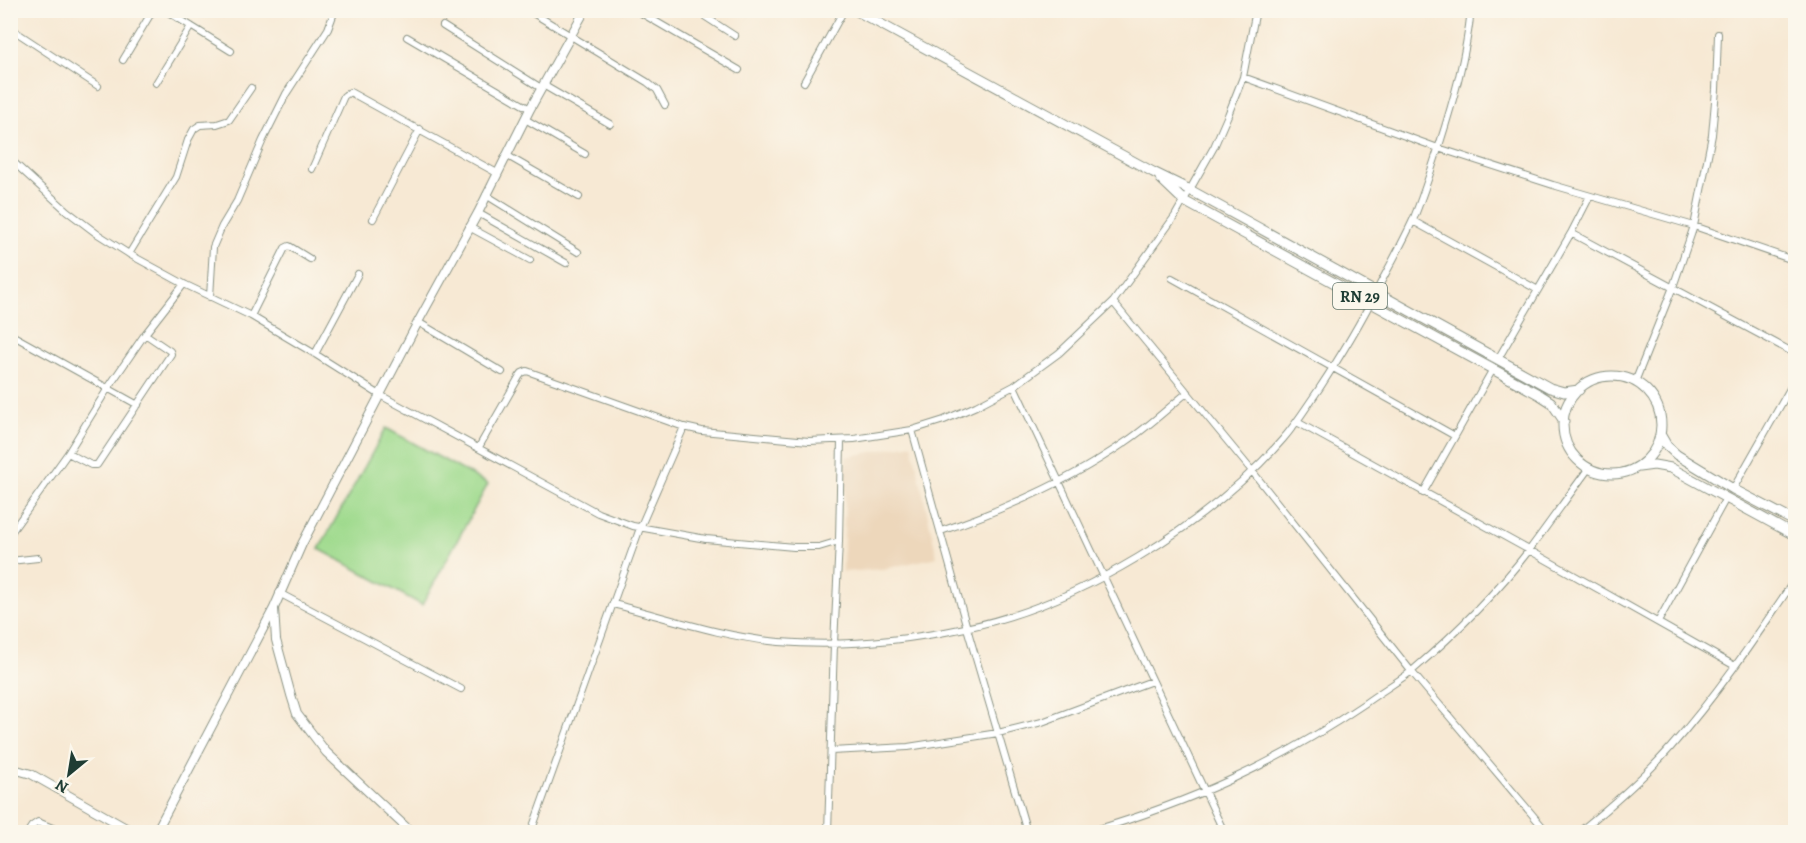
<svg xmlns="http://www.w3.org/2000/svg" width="1806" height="843" font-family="Alegreya,serif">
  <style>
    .built { fill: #edd7bb }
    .green { fill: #9fda8d; stroke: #5f8c60; stroke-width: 1.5 }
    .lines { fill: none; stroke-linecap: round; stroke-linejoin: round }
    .street-casing { stroke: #8b9384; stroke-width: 8 }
    .secondary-casing { stroke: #8b9384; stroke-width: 10 }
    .primary-casing { stroke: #8b9384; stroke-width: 11 }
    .street { stroke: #fff; stroke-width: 6 }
    .secondary { stroke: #fff; stroke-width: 8 }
    .primary { stroke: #fff; stroke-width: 9 }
    .labels { text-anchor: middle; stroke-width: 6; stroke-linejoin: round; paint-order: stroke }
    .shield { fill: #fbf7ec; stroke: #61756b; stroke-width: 1.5 }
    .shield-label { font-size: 16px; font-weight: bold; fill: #1f3d34 }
  </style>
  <rect width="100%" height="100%" fill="#fbf7ec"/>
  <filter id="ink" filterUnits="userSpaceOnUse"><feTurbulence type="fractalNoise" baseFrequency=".0167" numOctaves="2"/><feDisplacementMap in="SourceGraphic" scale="12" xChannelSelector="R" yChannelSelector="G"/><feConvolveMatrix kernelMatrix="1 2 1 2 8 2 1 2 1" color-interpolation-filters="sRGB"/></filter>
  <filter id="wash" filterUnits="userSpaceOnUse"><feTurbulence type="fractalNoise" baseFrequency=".008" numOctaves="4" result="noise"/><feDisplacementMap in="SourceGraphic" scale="24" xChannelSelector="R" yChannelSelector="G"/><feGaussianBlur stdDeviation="1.35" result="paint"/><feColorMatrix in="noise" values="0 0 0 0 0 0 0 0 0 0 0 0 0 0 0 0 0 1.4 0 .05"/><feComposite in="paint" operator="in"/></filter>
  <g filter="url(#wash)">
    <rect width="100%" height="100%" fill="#f7e9d4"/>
    <path class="built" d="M912 444 937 557 883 569 843 572 846 457Z"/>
    <path class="green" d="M386 428 488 484 422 605 319 549Z"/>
  </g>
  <g filter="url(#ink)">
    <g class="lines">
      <g class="street-casing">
        <path id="street" d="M165 10 231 51
          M528 10 647 82 657 90 665 105
          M636 10 739 70
          M695 10 735 36
          M443 26 541 88
          M10 28 98 86
          M407 37 530 109
          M123 60 153 10
          M1243 77 1438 148 1553 185 1694 226 1796 261
          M804 82 844 10
          M156 83 191 26
          M543 85 610 124
          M525 119 585 154
          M506 155 579 197
          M10 159 67 211 96 233 129 254 184 284 251 316 315 354 380 395 598 513 633 526 706 539 794 547H819L839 541
          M312 169 344 96 350 92 497 173
          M486 195 578 252
          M478 213 566 263
          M373 219 420 129
          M1413 221 1538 290
          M469 227 530 260
          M1571 233 1796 354
          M129 254 176 177 188 140 194 129 200 125 217 124 229 120 251 88
          M1172 278 1455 436
          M210 297 213 247 222 226 237 201 263 140 286 94 328 29 335 10
          M1113 302 1252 471 1411 671 1547 832
          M251 316 285 248 289 246 310 259
          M418 322 502 372
          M10 334 138 405
          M315 354 358 274
          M1498 359 1571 233 1590 196
          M1635 382 1673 287 1694 226 1712 135 1716 90 1718 34
          M1014 386 1224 832
          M1297 422 1529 550 1735 666
          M912 430 967 628 1027 832
          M479 447 519 377 522 373 527 371 684 427 702 431 809 441 854 439 912 430 944 420 976 406 1014 386 1059 353 1113 302 1175 216 1214 147 1228 115 1243 77 1256 10
          M68 453 91 465H97L171 354 170 351 145 334
          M1733 489 1796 378
          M1423 493 1493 369
          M941 531C1006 509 1070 481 1127 441 1148 427 1168 408 1188 392
          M10 534 68 453 108 388 145 334 184 284
          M10 561 38 558
          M279 593 461 689
          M613 604C668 618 722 637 779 642 841 647 904 641 965 628 1078 605 1208 525 1283 439 1297 423 1307 406 1319 389 1340 357 1360 324 1377 290 1389 267 1402 244 1413 220 1423 196 1431 171 1439 146 1453 102 1466 57 1471 10
          M1658 622 1726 498
          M831 751 908 747 998 733 1042 722 1152 681
          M28 832 32 826 38 822 62 832
          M531 832 640 528 684 427
          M828 832 834 644 839 541 841 440
          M1089 832C1191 802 1276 764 1364 704 1380 692 1398 682 1413 670 1455 634 1496 593 1530 549 1550 522 1569 495 1589 468
          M1579 832C1611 806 1643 779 1670 748 1717 695 1756 637 1796 578"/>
      </g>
      <g class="secondary-casing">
        <path id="secondary" d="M10 771 17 770 31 774 133 832
          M156 832 274 608
          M411 832 326 752 297 714 291 695 276 640 274 608 302 544 418 322 478 213 530 109 585 10"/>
      </g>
      <g class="primary-casing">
        <path id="primary" d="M855 10 1153 172 1190 190 1550 388 1564 392 1579 390
          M1160 178 1184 201 1540 395 1551 402 1564 421
          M1563 425a49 49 0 1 1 98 0a49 49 0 1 1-98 0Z
          M1660 434 1667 446 1677 455 1733 489 1796 522
          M1639 467 1654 465 1671 468 1796 536"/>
      </g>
      <use href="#street" class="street"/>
      <use href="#secondary" class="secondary"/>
      <use href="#primary" class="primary"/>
    </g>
  </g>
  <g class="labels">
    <rect class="shield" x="1333" y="283" width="54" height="26" rx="4.5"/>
    <g class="shield-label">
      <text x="1360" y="302">RN 29</text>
    </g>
  </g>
  <rect width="1806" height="843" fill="none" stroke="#fbf7ec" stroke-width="36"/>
  <g transform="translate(69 774) rotate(210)" stroke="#fbf7ec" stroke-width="4.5" paint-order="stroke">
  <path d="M0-4.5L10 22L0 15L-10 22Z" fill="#1f3d34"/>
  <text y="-9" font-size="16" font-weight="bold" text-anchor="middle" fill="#1f3d34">N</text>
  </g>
</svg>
